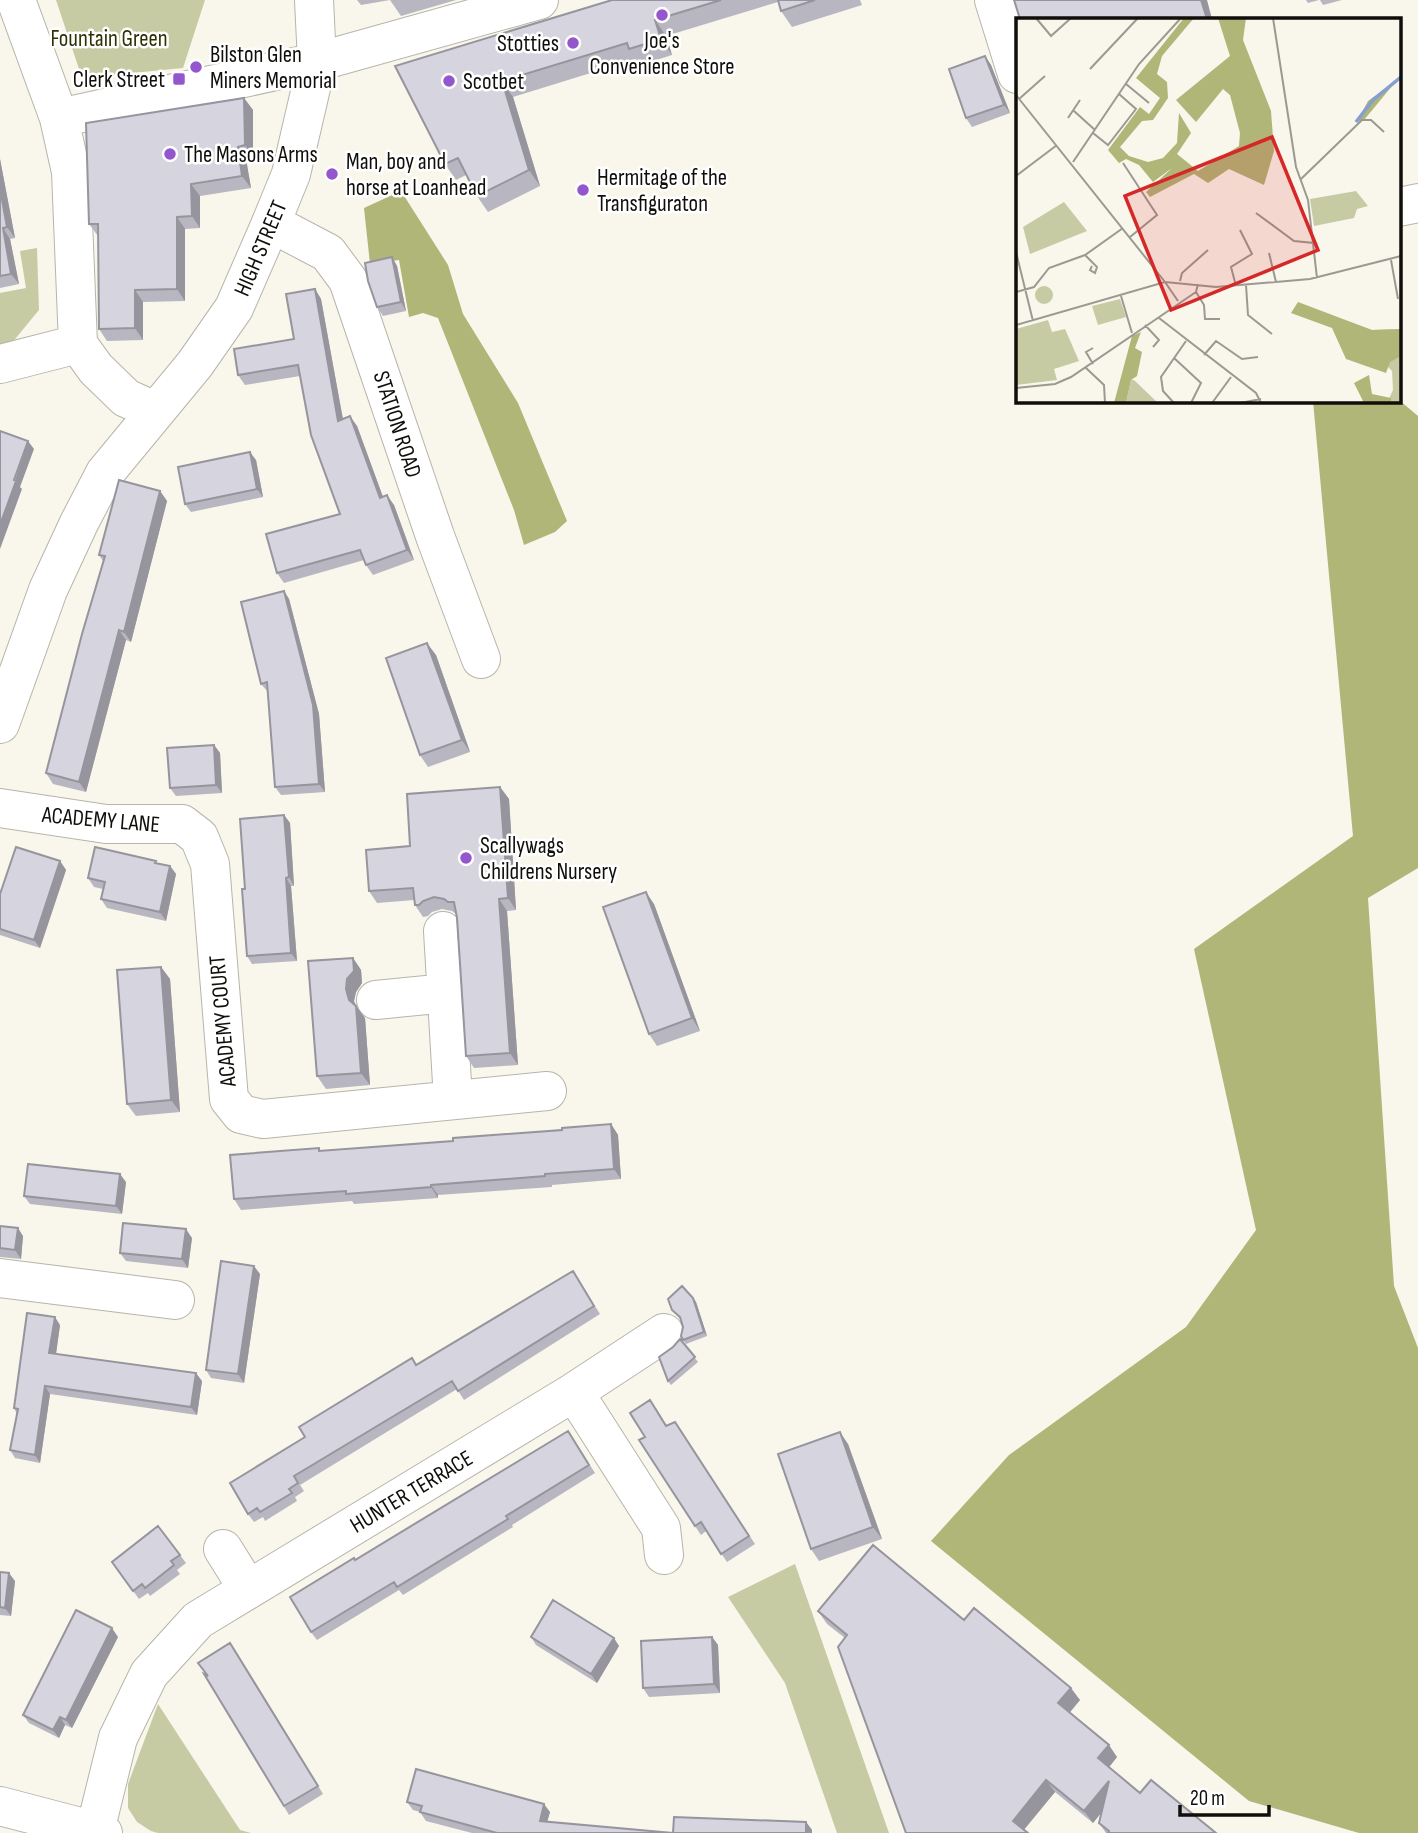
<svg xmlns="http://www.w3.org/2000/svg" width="1418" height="1833" font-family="'Sofia Sans Condensed',sans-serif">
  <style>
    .green { fill: #c6cba3 }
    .forest { fill: #afb678 }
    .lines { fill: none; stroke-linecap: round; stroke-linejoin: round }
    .minor-casing { stroke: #b7b5aa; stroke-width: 40 }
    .major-casing { stroke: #b7b5aa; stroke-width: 40 }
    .minor { stroke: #fff; stroke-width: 38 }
    .major { stroke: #fff; stroke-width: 38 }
    .wall { fill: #b8b6c0 }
    .shaded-wall { fill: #96949c }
    .building { fill: #d6d4df; stroke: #96949c; stroke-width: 2 }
    .poi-dot { fill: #9356cd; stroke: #fff; stroke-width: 2.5 }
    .labels { text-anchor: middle; stroke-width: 5; stroke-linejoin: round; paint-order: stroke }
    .park-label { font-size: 23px; fill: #2e3200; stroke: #fff }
    .poi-label { font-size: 23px; fill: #0f0e0a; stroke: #fff; text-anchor: start }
    .street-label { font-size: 23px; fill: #0f0e0a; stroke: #fff }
    .inset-river { fill: none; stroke: #859ed3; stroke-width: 3.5 }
    .inset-road { fill: none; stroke: #9b9991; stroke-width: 2 }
    .view { fill: #d62828; fill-opacity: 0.15; stroke: #d62828; stroke-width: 3.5 }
    .inset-edge { fill: none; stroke: #0f0e0a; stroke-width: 3.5 }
  </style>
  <rect width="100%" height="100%" fill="#f9f6eb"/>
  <path class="green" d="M56 0H205L183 68 82 78Z
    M37 248 39 310 6 350 0 351V293L26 288 20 251Z
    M795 1564 889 1833H837L785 1683 728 1597Z
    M158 1704 240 1830 251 1833H158L151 1831 137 1822 128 1808V1784Z"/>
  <path class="forest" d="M401 191 448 265 463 314 518 403 567 521 555 532 524 545 514 510 438 318 423 313 409 317 399 260 370 264 364 208Z
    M1399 400 1418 416V868L1368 898 1394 1286 1418 1348V1833H1359L1249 1801 931 1541 1009 1455 1186 1327 1256 1230 1194 949 1353 836 1313 401Z"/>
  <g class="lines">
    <g class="minor-casing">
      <path id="minor" d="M16 0 59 118 71 172 78 344 96 369 126 398 155 411
        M994 0 1017 74
        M59 118 317 62
        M1399 207 1418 203
        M271 223 328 253 348 280 435 536 481 659
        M0 364 78 344
        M0 808 106 824H182L199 837 210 864 229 1099 241 1114 263 1119 547 1091
        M443 931 453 1100
        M376 1000 447 993
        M0 1278 175 1300
        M574 1392 661 1528 664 1555
        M223 1549 248 1589
        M0 1806 103 1833
        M95 1831 118 1738 149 1674 198 1620 574 1392 664 1333"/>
    </g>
    <g class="major-casing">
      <path id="major" d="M317 62 539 0
        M0 724 48 590 79 523 105 473 195 364 234 308 271 223 291 174 317 62 314 0"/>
    </g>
    <use href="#minor" class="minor"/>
    <use href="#major" class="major"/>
  </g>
  <path class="wall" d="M357 0H456L401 16 390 0 361 5Z
    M612 0H860L862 5 792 27 781 11 778 2 666 36 672 55 640 65 636 59 513 97 540 186 488 212 477 196 466 175 456 180 445 164 395 66Z
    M1306 0H1319L1308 3Z
    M1320 0H1342L1323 5Z
    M985 56 991 65 1010 113 972 127 966 118Z
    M244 98 253 110V157L246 159 251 188 200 196V228L185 229V301L143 302V340L107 341 99 329 98 236 89 224Z
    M0 159 15 238 10 239 19 284 0 288Z
    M392 257 397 266 406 311 383 316 377 307Z
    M315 289 321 299 343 419 357 426 383 497 394 505 414 560 373 575 366 565 364 560 284 583 277 573 340 514 300 376 245 385 238 375 294 339Z
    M256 460 263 497 191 512 185 504Z
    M160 491 167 501 131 642 126 640 86 792 53 784 46 773 103 561 99 555Z
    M284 591 289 599 319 714 325 792 281 795 275 787 268 692 261 684Z
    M436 655 470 752 428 767 420 755Z
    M214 745 220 753 222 793 176 796 170 788Z
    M500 787 509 799 516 910 507 911 518 1065 474 1068 466 1056 456 914 452 911 442 909 432 912 428 916 423 917 415 905 414 900 377 903 369 891 410 846Z
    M284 815 290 823 294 886H291L297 961 252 964 247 956 245 889Z
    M60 861 66 870 40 948 0 935V894Z
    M157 863 170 866 176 874 166 921 107 908 101 899 103 889 94 887 88 878Z
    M654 904 700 1031 657 1046 649 1034Z
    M353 958 361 970 362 983 356 992 354 1001 356 1005 365 1018 370 1085 326 1089 317 1076Z
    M161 967 170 979 180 1112 136 1116 127 1104Z
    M611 1124 618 1135 621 1179 552 1185V1187L438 1195V1198L354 1204 352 1201 241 1210 234 1199 319 1148 321 1151 453 1141Z
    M126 1182 122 1214 30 1204 24 1196Z
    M0 1226 23 1236 21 1259 0 1257Z
    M192 1238 188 1268 126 1261 120 1253Z
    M573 1271 600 1314 464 1400 457 1389 300 1485 304 1491 295 1497 297 1501 265 1521 263 1517 254 1522 248 1514 305 1437 417 1364Z
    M260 1274 244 1383 211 1378 206 1370Z
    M693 1298 696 1302 707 1336 686 1344 683 1340V1327L680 1319 672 1310Z
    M60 1325 56 1354 202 1381 197 1415 50 1394 40 1463 15 1458 10 1450 17 1414 14 1408Z
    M680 1339 698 1362 671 1385 668 1381 673 1347Z
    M656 1408 667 1426 675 1422 755 1544 727 1562 706 1531 701 1535 695 1526 645 1437Z
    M568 1431 595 1473 512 1525 513 1527 403 1595 399 1590 317 1640 311 1632 355 1560Z
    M848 1444 882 1539 819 1561 811 1549Z
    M180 1555 186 1563 177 1570 180 1574 150 1596 148 1593 139 1599 112 1562Z
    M0 1572 15 1581 11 1616 0 1615Z
    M818 1611 964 1620 1080 1700 1069 1712 1117 1757 1109 1767 1140 1793 1216 1833H1106L1099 1823 1101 1813 1093 1823 1055 1792 1024 1830 845 1638 827 1624Z
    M118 1637 72 1728 65 1725 59 1738 29 1723 23 1715Z
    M531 1637 619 1646 597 1683 536 1645Z
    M712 1637 718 1645 720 1693 649 1697 643 1688Z
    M236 1652 323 1794 289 1815 207 1676Z
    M407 1802 550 1812 547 1822 673 1833 806 1822 812 1830V1833H472L426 1821 420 1812 413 1810Z"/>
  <path class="shaded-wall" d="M1201 0H1207L1212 19H1207Z
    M655 20 666 36 672 55 661 39Z
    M985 56 991 65 1010 113 1004 105Z
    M502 81 513 97 540 186 529 170Z
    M244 98 253 110V157L245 145Z
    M238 147 246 159 251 188 242 176Z
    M0 159 15 238 7 227 0 189Z
    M191 184 200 196V228L192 216Z
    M177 217 185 229V301L177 289Z
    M3 228 10 239 19 284 11 274Z
    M392 257 397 266 406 311 401 302Z
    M315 289 321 299 345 431 338 421Z
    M135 290 143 302V340L135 328Z
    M350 416 357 426 387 508 380 498Z
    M28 441 34 449 20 487 22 489 0 549V525Z
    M250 452 256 460 263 497 257 489Z
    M160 491 167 501 131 642 124 632Z
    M387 495 394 505 414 560 407 550Z
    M284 591 289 599 319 714 325 792 319 784Z
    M119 630 126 640 86 792 79 782Z
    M427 643 436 655 470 752 462 740Z
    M214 745 220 753 222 793 216 785Z
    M500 787 509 799 516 910 508 898Z
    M284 815 290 823 294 886 289 877Z
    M60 861 66 870 40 948 34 940Z
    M170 866 176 874 166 921 160 912Z
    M286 878 291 886 297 961 291 953Z
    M646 892 654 904 700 1031 692 1018Z
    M499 899 507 911 518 1065 510 1053Z
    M353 958 361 970 362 983 356 992 354 1001 356 1008V1006L365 1018 370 1085 361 1073 349 1000 346 989Z
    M161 967 170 979 180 1112 171 1100Z
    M611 1124 618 1135 621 1179 614 1169Z
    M120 1174 126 1182 122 1214 116 1206Z
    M431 1185 438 1195V1198L431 1187Z
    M18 1228 23 1236 21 1259 15 1250Z
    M186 1229 192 1238 188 1268 182 1259Z
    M254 1266 260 1274 244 1383 238 1374Z
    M693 1298 696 1302 707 1336 704 1332Z
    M55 1317 60 1325 55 1361 49 1353Z
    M196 1373 202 1381 197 1415 191 1407Z
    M45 1386 50 1394 40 1463 35 1455Z
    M840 1432 848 1444 882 1539 873 1527Z
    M9 1573 15 1581 11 1616 5 1608Z
    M112 1628 118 1637 72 1728 66 1720Z
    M712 1637 718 1645 720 1693 714 1684Z
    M614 1638 619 1646 597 1683 591 1674Z
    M230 1643 236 1652 323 1794 318 1786Z
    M1071 1688 1080 1700 1067 1716 1058 1703Z
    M60 1717 65 1725 59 1738 53 1730Z
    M1109 1745 1117 1757 1106 1771 1098 1758Z
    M1046 1780 1055 1792 1021 1833 1013 1821Z
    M1109 1781 1117 1793 1093 1823 1084 1811Z
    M544 1804 550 1812 545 1829 540 1821Z
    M806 1822 812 1830V1833H806Z"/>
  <path class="building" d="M612 0H721L655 20 661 39 629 49 627 43 502 81 529 170 477 196 458 158 445 164 395 66Z
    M778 0H815L781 11Z
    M1014 0H1201L1207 19H1020Z
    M985 56 1004 105 966 118 949 69Z
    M244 98 245 145 238 147 242 176 191 184 192 216 177 217V289L135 290V328L99 329 98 224H89L86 123Z
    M0 189 7 227 3 228 11 274 0 276Z
    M392 257 401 302 377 307 368 281 365 263Z
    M315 289 338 421 350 416 380 498 387 495 407 550 366 565 360 550 277 573 266 534 340 514 311 435 298 365 238 375 234 349 294 339 286 294Z
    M0 431 28 441 14 480 16 481 0 525Z
    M250 452 257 489 185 504 178 467Z
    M119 480 160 491 124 632 119 630 79 782 46 773 82 634 105 556 99 555Z
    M284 591 313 705 319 784 275 787 267 682 261 684 241 602Z
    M427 643 462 740 420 755 386 658Z
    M214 745 216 785 170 788 167 748Z
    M500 787 508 898 499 899 510 1053 466 1056 457 918 454 902H448L444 899 434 897 423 901 419 905H415L413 888 369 891 366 850 410 846 407 794Z
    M284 815 289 877 286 878 291 953 247 956 242 889H245L240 819Z
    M16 847 60 861 34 940 0 929V894Z
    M95 847 156 861 155 863 170 866 160 912 101 899 105 882 88 878Z
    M646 892 692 1018 649 1034 603 907Z
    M353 958 354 971 347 979 346 989 349 1000 356 1006 361 1073 317 1076 308 961Z
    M161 967 171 1100 127 1104 117 970Z
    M611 1124 614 1169 545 1174V1176L431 1185V1187L346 1194V1191L234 1199 230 1155 319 1148V1151L453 1141V1138L562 1130V1128Z
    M28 1164 120 1174 116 1206 24 1196Z
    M123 1223 186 1229 182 1259 120 1253Z
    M0 1226 18 1228 15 1250 0 1248Z
    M221 1261 254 1266 238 1374 206 1370Z
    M573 1271 594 1306 458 1391 452 1381 294 1476 298 1483 289 1489 292 1493 260 1512 257 1508 248 1514 230 1483 305 1437 299 1427 412 1358 416 1365Z
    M682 1286 693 1298 704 1332 683 1340 681 1336 683 1327 680 1317 672 1310 668 1299Z
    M27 1313 55 1317 49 1353 196 1373 191 1407 45 1386 35 1455 10 1450 18 1409 14 1408Z
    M680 1339 695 1357 668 1381 659 1357 673 1347Z
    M650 1400 666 1426 675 1422 749 1536 721 1554 701 1522 695 1526 639 1440 645 1437 630 1413Z
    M568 1431 589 1465 506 1516 508 1519 397 1587 394 1582 311 1632 290 1597 354 1558 355 1560Z
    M840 1432 873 1527 811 1549 778 1454Z
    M158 1526 180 1555 171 1561 174 1565 145 1588 142 1584 133 1591 112 1562Z
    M873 1545 964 1620 974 1608 1071 1688 1058 1703 1109 1745 1098 1758 1140 1793 1151 1780 1216 1833H1108L1109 1831 1099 1823 1109 1781 1084 1811 1046 1780 1013 1821 1028 1833H906L838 1647 847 1635 818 1611Z
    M0 1572 9 1573 5 1608 0 1607Z
    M553 1600 614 1638 591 1674 531 1637Z
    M76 1610 112 1628 66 1720 60 1717 53 1730 23 1715Z
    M712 1637 714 1684 643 1688 641 1641Z
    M230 1643 318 1786 284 1806 204 1674 208 1676 198 1663Z
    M416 1769 544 1804 540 1821 673 1833 674 1817 806 1822V1833H497L420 1812 422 1806 407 1802Z"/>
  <g class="poi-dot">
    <circle cx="662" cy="15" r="7"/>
    <circle cx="573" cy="43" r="7"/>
    <circle cx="196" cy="67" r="7"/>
    <rect x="172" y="72" width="14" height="14" rx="3.5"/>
    <circle cx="449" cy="81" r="7"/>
    <circle cx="170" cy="154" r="7"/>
    <circle cx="332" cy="174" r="7"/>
    <circle cx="583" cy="190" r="7"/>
    <circle cx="466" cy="858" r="7"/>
  </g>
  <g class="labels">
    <g class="park-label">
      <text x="109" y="46">Fountain Green</text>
    </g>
    <g class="poi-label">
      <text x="662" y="48" text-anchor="middle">Joe's<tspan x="662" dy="26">Convenience Store</tspan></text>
      <text x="559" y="51" text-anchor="end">Stotties</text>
      <text x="210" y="62">Bilston Glen<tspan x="210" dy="26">Miners Memorial</tspan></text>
      <text x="165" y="87" text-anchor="end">Clerk Street</text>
      <text x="463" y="89">Scotbet</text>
      <text x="184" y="162">The Masons Arms</text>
      <text x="346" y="169">Man, boy and<tspan x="346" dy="26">horse at Loanhead</tspan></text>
      <text x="597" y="185">Hermitage of the<tspan x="597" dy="26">Transfiguraton</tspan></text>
      <text x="480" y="853">Scallywags<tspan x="480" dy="26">Childrens Nursery</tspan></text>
    </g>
    <g class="street-label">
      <text transform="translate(260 248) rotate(-67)" y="8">HIGH STREET</text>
      <text transform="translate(398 424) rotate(72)" y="8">STATION ROAD</text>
      <text transform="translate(101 819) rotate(5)" y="8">ACADEMY LANE</text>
      <text transform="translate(222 1021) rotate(-95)" y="8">ACADEMY COURT</text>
      <text transform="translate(411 1491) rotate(-31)" y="8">HUNTER TERRACE</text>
    </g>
  </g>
  <g transform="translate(1016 18)">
    <rect width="385" height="385" fill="#f9f6eb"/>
    <path d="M340 173 352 188 341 191 338 200 298 208 294 181ZM48 184 71 213 14 236 7 209ZM19 277a9 9 0 1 1 18 0a9 9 0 1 1-18 0ZM104 281 110 299 82 307 76 288ZM32 302 36 314 49 311 63 343 38 351 41 362 0 367V311ZM326 302 356 312 385 311V385H371L377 372 376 353ZM115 362H118L142 385H110Z" fill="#c6cba3"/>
    <path d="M168 0H178L146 38 141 56 151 64 152 80 137 102 126 103 104 129 113 138 132 144 147 140 161 125 163 95 175 115 161 136 182 153 223 128 224 115 214 77 207 71 180 104 160 82 214 38 202 0H230L227 22 255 93 258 133 248 167 213 151 192 165 178 156 134 179 130 174 156 150 137 164 123 147 110 141 103 145 92 132 124 89 133 96 144 80 120 60ZM381 62 348 102 341 104 352 83ZM282 284 356 312 385 311V338L374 344 370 355 330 341 316 310 275 295ZM125 314 119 330 126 334 121 358 115 362 110 385H98L116 318ZM353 357 356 376 375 380V385H348L338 365Z" fill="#afb678"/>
    <path class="inset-river" d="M340 104 357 82 385 59"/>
    <path class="inset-road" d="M20 0 35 18 55 0M257 0 280 149 292 182 301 260M74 51 122 0M110 66 133 85M0 77 149 264M3 81 29 58M58 93 79 112M52 100 64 82M77 115 92 127 120 91 103 76M57 144 123 46 165 0M107 145 141 197 114 219M0 158 41 127M285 161 346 102H355L368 114M240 195 278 223 298 225M0 234 17 303M253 235 260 264M69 237 81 249 79 255 74 252 76 248M375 242 382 281M164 263 166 255 192 232M149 264 162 283M230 267 232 297 256 316M220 268 215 249 236 236 224 212M0 274 18 269 33 250 69 237 107 210M180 274 188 287 189 301H204M105 278 116 315M143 300 240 375 245 385M0 307 149 264 200 269 294 261 385 238M129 307 143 322 137 329M188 337 200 323 226 341 242 339M158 340 185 365 175 385M77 346 70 334 77 330M70 350 88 367 89 385M0 370 39 366 55 359 180 274 182 266M158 385 147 373 145 359 170 323M196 385 215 359M224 385 245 381"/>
    <path class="view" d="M256 119 302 232 155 292 109 178Z"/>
    <rect width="385" height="385" class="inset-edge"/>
  </g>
  <path d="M1180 1805v10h89v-10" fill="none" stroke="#0f0e0a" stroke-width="3.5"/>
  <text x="1190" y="1805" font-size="21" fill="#0f0e0a" stroke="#ffffff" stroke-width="5" paint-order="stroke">20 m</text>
</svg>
